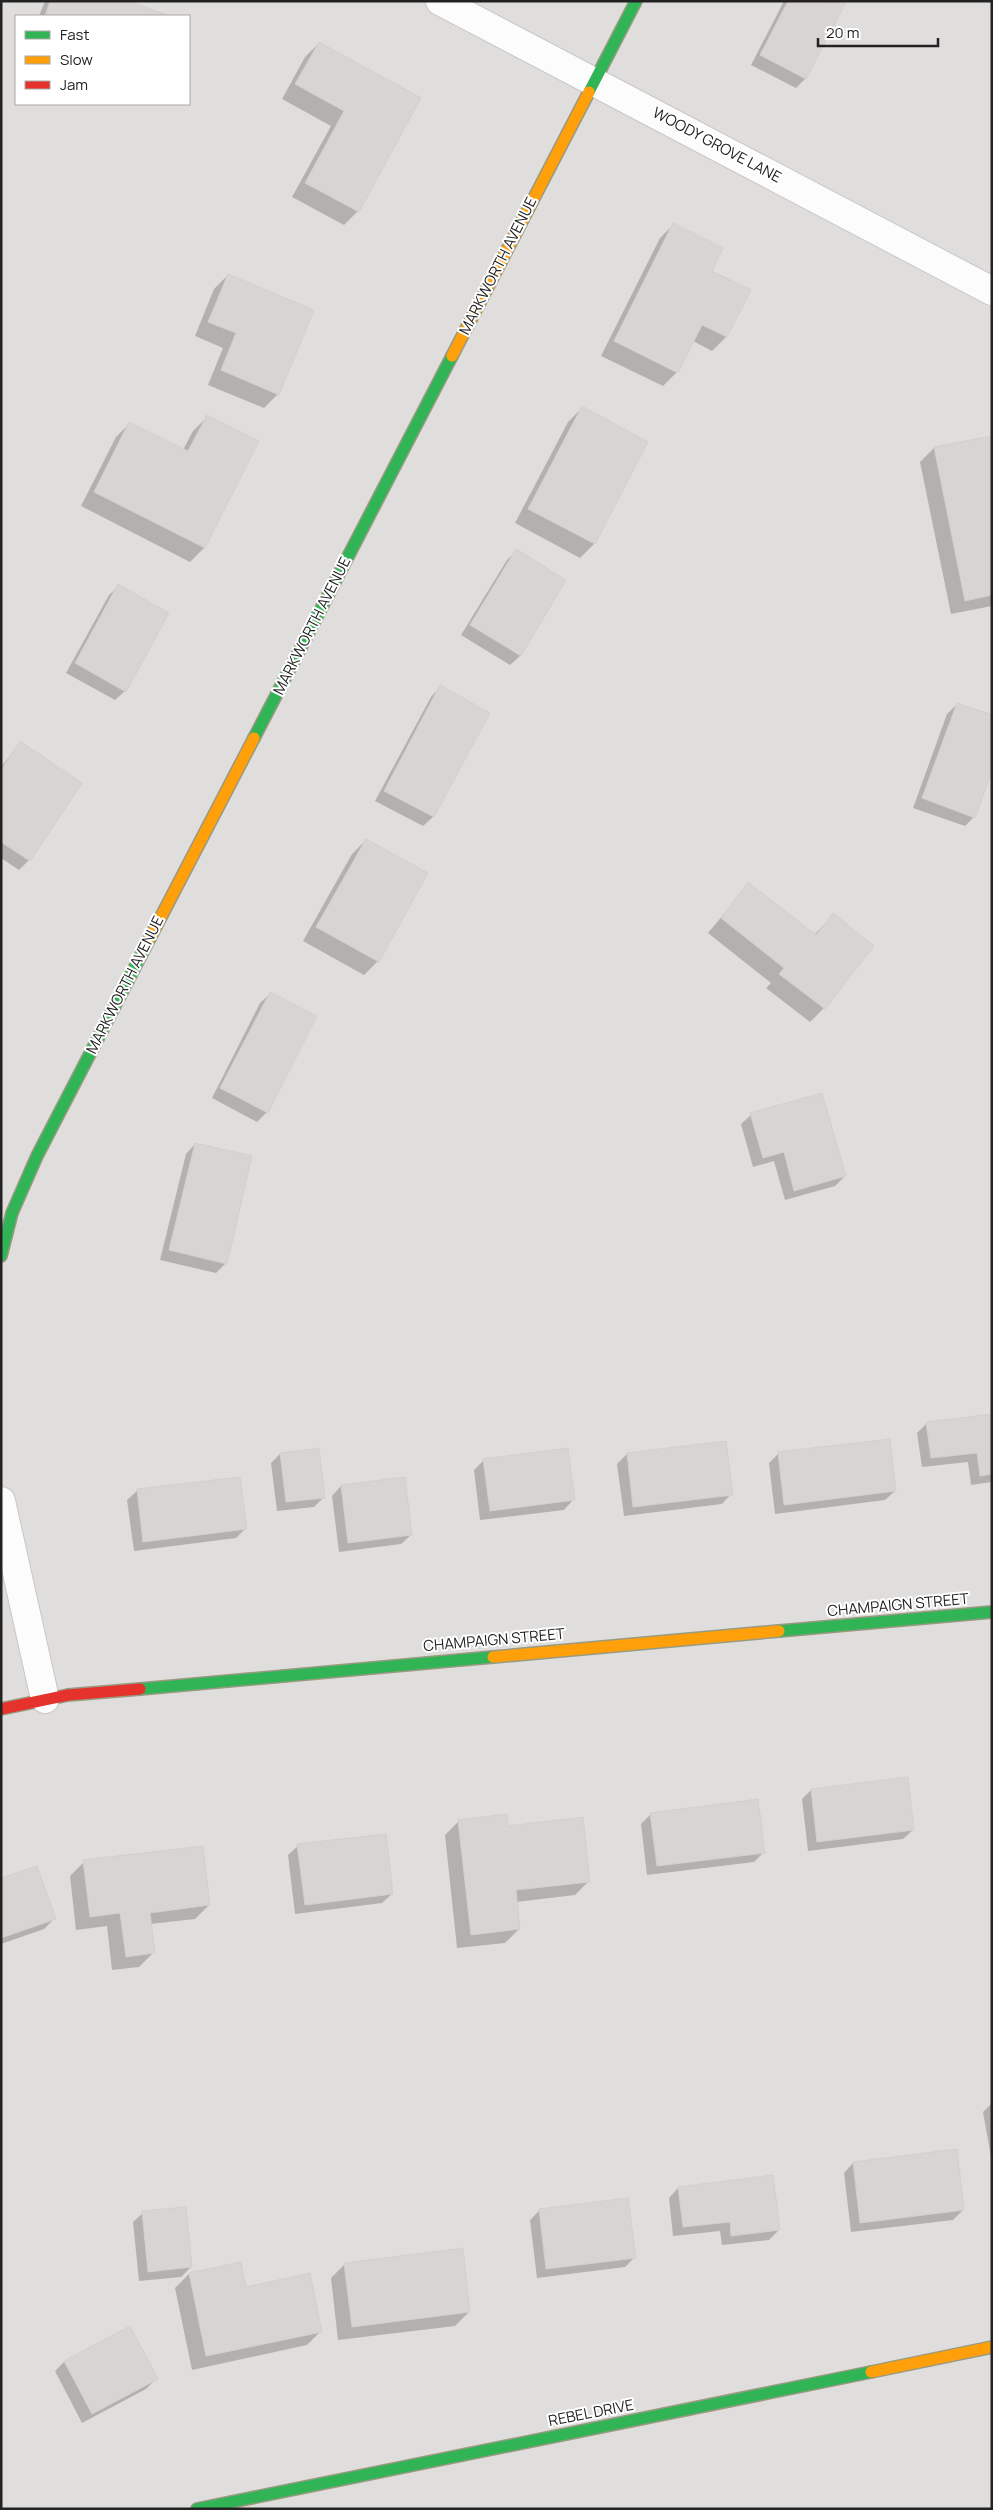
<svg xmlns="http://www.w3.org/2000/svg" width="993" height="2510" font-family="Manrope,sans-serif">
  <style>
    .residential { fill: #dfdedc; fill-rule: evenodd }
    .shadow { fill: #0003 }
    .building { fill: #d7d4d2; stroke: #d3d0cc }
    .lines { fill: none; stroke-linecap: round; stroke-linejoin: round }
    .street-casing { stroke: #c9c8c7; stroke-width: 30 }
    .fast-casing { stroke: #999a82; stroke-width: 14 }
    .slow-casing { stroke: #999a82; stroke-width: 14 }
    .jam-casing { stroke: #999a82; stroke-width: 14 }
    .street { stroke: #fdfcfc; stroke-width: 28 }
    .fast { stroke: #30b455; stroke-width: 11 }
    .slow { stroke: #ff9f0a; stroke-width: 11 }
    .jam { stroke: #e5322d; stroke-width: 11 }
    .labels { text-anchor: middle; stroke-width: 4; stroke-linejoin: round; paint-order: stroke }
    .street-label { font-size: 15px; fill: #222; stroke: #fff }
  </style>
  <rect width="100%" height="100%" fill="#f0eeeb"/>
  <path class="residential" d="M1 1H992V2509H1ZM16 16H189V104H16Z"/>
  <path class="shadow" d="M45 1H125L166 16H39Z
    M784 1 845 3 805 79 796 88 751 65Z
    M319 43 419 99 358 211 344 225 292 197 331 126 282 99 305 57Z
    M674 224 710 271 749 291 726 337 712 351 693 341 677 372 663 386 601 356 660 238Z
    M228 275 278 394 264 408 208 385 223 348 195 336 214 289Z
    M582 408 647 443 594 544 580 558 515 523 568 422Z
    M207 417 257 442 204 548 190 562 81 506 116 437 130 423 183 450 193 431Z
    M992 437V606L951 614 920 462 934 448Z
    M516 551 564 580 520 656 510 665 461 635 507 560Z
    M119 586 125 691 115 700 66 673 109 595Z
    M440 687 488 713 433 817 423 826 375 801 431 697Z
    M957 704 974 817 965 826 913 808 947 714Z
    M20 743 29 860 19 870 1 858V767Z
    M366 840 378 961 364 975 303 941 352 854Z
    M749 884 814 935 833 915 872 946 824 1008 810 1022 766 988 771 983 708 933Z
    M270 994 267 1112 257 1122 212 1098 260 1003Z
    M751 1115 845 1176 835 1186 785 1200 774 1161 753 1167 741 1124Z
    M195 1144 226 1263 216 1273 160 1260 186 1154Z
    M992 1415V1482L971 1485 968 1462 922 1467 917 1433 927 1423Z
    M725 1442 731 1494 722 1504 624 1516 617 1464 627 1454Z
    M280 1454 324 1497 314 1507 277 1511 271 1463Z
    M778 1454 895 1491 885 1500 775 1514 769 1463Z
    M484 1460 573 1500 564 1510 480 1520 474 1470Z
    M239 1478 245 1529 236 1538 134 1551 127 1500 137 1491Z
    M341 1486 411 1535 401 1544 339 1552 332 1496Z
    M811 1790 913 1830 903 1839 808 1851 802 1799Z
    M651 1814 763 1853 754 1862 647 1875 641 1824Z
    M459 1821 507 1827 589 1881 575 1895 516 1902 519 1929 505 1943 457 1948 445 1835Z
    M298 1846 392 1894 382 1903 295 1914 288 1855Z
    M84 1862 209 1905 195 1919 150 1924 153 1953 139 1967 112 1970 107 1926 76 1930 70 1876Z
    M1 1880 54 1919 44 1929 1 1944Z
    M992 2103V2163L983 2112Z
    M853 2163 963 2210 953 2220 851 2232 844 2173Z
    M678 2188 779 2230 769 2240 722 2245 720 2231 673 2236 669 2198Z
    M539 2211 634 2258 625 2267 537 2278 530 2220Z
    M143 2213 191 2267 181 2277 139 2281 133 2222Z
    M345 2264 469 2312 455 2326 338 2340 331 2278Z
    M189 2274 245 2288 321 2331 307 2345 192 2370 175 2288Z
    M129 2327 156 2379 146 2389 82 2423 55 2371 64 2362Z"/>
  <path class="building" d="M50 1H128L170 16H45Z
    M788 1 846 2 806 79 760 55Z
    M319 42 421 98 359 212 305 183 344 111 295 84Z
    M673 223 723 248 712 271 751 290 727 337 702 325 678 373 614 341Z
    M228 274 314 310 279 395 221 370 236 333 208 322Z
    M582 406 648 442 595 544 528 509Z
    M207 415 259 441 205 548 94 492 129 422 188 451Z
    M992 436V595L965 601 934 447Z
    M516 549 566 580 521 656 470 625Z
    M118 584 169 613 126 692 75 663Z
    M440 685 490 713 434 817 384 791Z
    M957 703 992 715V771L975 818 922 798Z
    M20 741 82 783 30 861 1 842V770Z
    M366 839 428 873 379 962 316 927Z
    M748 882 816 935 833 913 874 946 825 1009 779 974 784 968 721 918Z
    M270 992 317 1016 268 1113 220 1088Z
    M822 1093 846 1176 794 1191 784 1152 763 1158 750 1113Z
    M195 1143 252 1156 227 1264 169 1250Z
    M992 1414V1474L980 1476 977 1453 931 1458 926 1422Z
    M890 1439 896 1491 784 1505 778 1452Z
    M726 1441 733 1495 633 1507 627 1453Z
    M319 1448 325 1498 286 1502 280 1453Z
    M568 1448 575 1500 490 1511 483 1459Z
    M240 1477 247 1529 143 1542 137 1489Z
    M405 1477 412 1535 348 1543 341 1485Z
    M908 1777 914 1830 817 1842 811 1789Z
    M758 1799 765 1853 657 1866 650 1813Z
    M507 1814 508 1826 583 1817 590 1882 516 1890 520 1929 471 1935 458 1820Z
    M386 1834 393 1894 305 1905 297 1844Z
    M203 1846 210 1905 150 1913 155 1953 126 1957 120 1913 90 1917 83 1860Z
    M37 1866 56 1919 1 1938V1878Z
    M957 2149 964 2210 860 2223 853 2162Z
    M773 2175 780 2230 731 2236 730 2222 683 2227 678 2187Z
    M628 2198 636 2258 546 2269 539 2209Z
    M186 2207 192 2267 148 2272 142 2211Z
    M463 2248 470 2312 352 2327 344 2263Z
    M241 2262 246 2287 310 2273 322 2332 206 2356 189 2273Z
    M130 2326 158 2379 92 2414 64 2361Z"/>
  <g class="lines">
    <g class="street-casing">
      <path id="street" d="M440 1 992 291
        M1 1501 45 1699"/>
    </g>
    <g class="fast-casing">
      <path id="fast" d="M589 92 636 1
        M254 738 452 356
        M1 1256 12 1213 37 1156 150 938
        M779 1631 992 1612
        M140 1689 493 1657
        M197 2509 871 2372"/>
    </g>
    <g class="slow-casing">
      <path id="slow" d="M452 356 589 92
        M150 938 254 738
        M493 1657 779 1631
        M871 2372 992 2347"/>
    </g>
    <g class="jam-casing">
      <path id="jam" d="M1 1709 68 1695 140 1689"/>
    </g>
    <use href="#street" class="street"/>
    <use href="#fast" class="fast"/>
    <use href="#slow" class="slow"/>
    <use href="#jam" class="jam"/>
  </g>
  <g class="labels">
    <g class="street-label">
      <text transform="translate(717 145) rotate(28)" y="5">WOODY GROVE LANE</text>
      <text transform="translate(498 266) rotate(-63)" y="5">MARKWORTH AVENUE</text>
      <text transform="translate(312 626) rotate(-63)" y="5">MARKWORTH AVENUE</text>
      <text transform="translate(125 985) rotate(-63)" y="5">MARKWORTH AVENUE</text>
      <text transform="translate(898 1605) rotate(-5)" y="5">CHAMPAIGN STREET</text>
      <text transform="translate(494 1640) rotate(-5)" y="5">CHAMPAIGN STREET</text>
      <text transform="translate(591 2413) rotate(-11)" y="5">REBEL DRIVE</text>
    </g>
  </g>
  <rect width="993" height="2510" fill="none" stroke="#222222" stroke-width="5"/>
  <rect x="15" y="15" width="175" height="90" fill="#ffffff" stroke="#a7a7a7"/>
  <rect x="25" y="31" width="25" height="8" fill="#30b455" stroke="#a7a7a7"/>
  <text x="60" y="40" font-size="15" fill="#222222">Fast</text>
  <rect x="25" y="56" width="25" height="8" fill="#ff9f0a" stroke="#a7a7a7"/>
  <text x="60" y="65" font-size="15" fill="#222222">Slow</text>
  <rect x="25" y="81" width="25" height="8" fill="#e5322d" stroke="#a7a7a7"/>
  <text x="60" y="90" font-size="15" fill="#222222">Jam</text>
  <path d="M818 38v8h120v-8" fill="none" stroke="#222222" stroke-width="2.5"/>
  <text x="826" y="38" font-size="15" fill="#222222" stroke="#ffffff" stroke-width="4" paint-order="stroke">20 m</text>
</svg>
